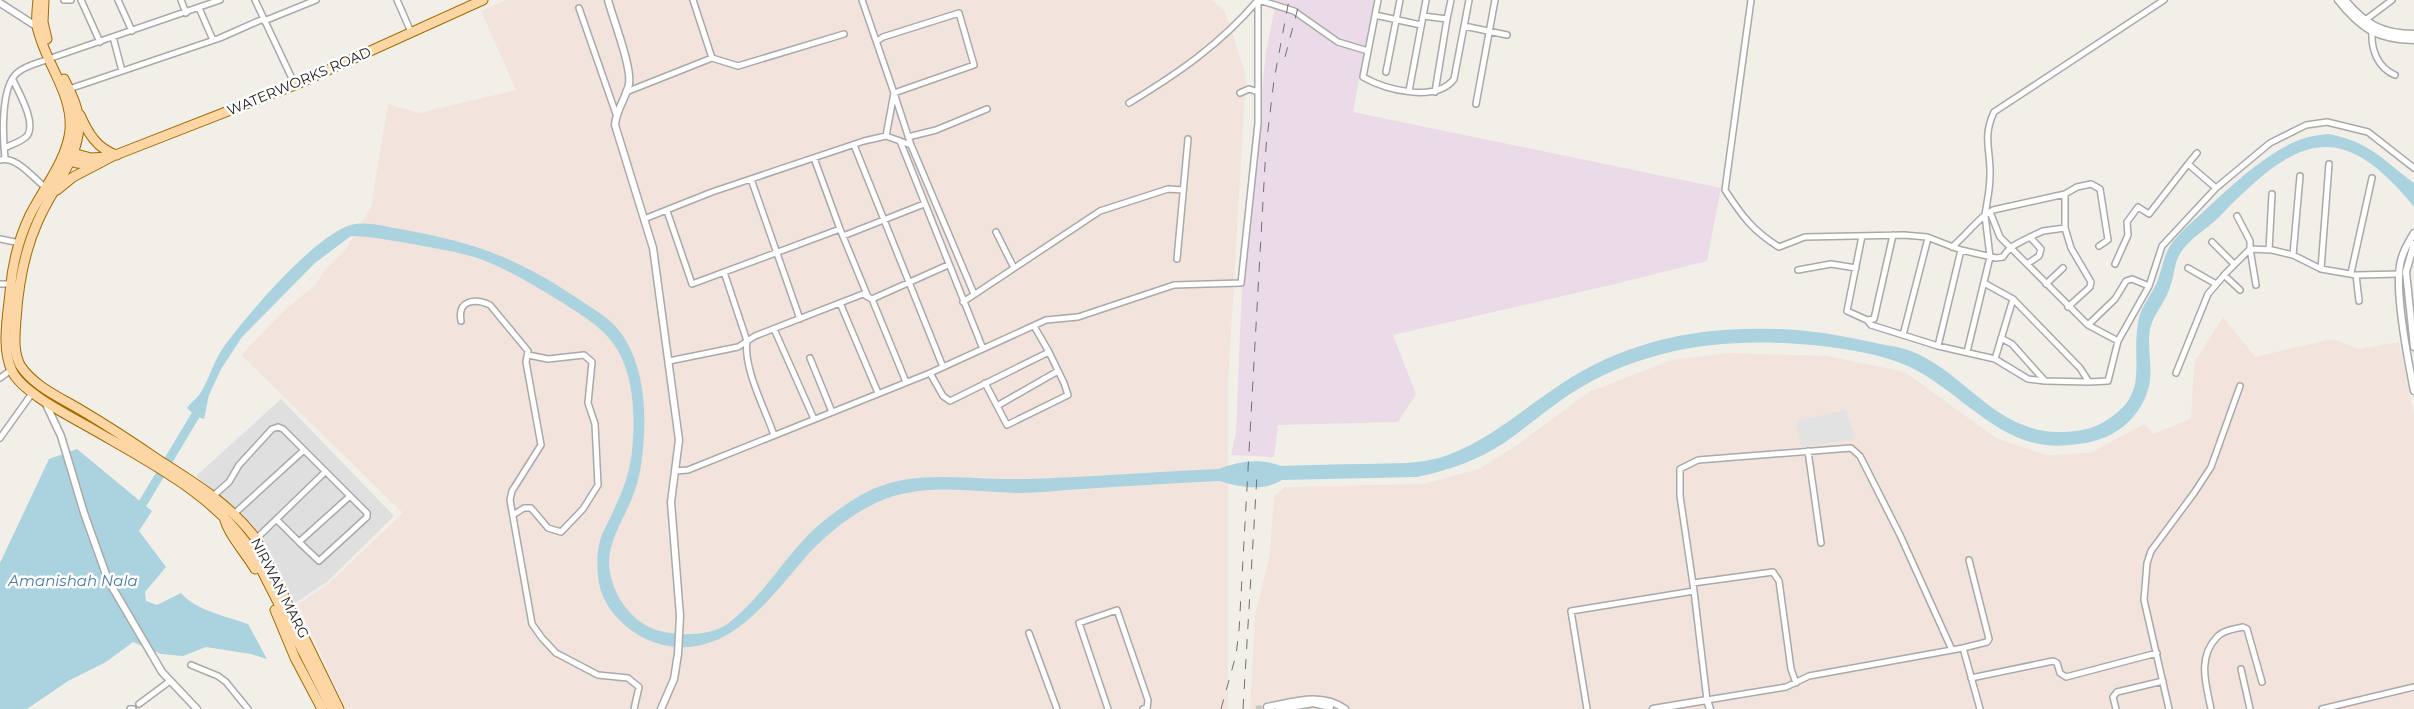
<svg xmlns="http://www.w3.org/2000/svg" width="2414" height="709" font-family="Montserrat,sans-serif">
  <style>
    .residential { fill: #e0dfdf }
    .industrial { fill: #ebdbe8 }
    .military { fill: #f3e3dd }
    .parking { fill: #e2e2e2 }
    .water { fill: #aad3df }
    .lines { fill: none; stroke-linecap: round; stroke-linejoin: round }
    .river { stroke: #aad3df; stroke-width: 9 }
    .tertiary-tunnel { stroke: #c8c6c1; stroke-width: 6; stroke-dasharray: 6 3; stroke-linecap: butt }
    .minor-casing { stroke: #a9a9a9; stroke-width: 8 }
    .tertiary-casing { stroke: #a9a9a9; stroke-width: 9 }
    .primary-casing { stroke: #a06b00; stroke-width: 11 }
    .minor { stroke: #fff; stroke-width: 5 }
    .tertiary { stroke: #fff; stroke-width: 6 }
    .primary { stroke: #fcd6a4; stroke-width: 9 }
    .rail { stroke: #707070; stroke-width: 1; stroke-dasharray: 10 10; stroke-linecap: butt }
    .labels { text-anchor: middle; stroke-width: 5; stroke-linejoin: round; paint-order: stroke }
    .street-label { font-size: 14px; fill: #222; stroke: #fff }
    .water-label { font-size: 15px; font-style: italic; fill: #4a7aab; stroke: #fff }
  </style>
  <rect width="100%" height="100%" fill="#f2efe9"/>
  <path class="residential" d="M281 399 394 516 327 582 295 603 262 536 232 505 196 476Z"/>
  <path class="industrial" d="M1272 0H1374L1353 112 1721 188 1707 261 1615 284 1393 335 1416 394 1398 422 1278 425 1274 457 1231 455 1236 432 1242 287 1266 52 1276 2Z"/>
  <path class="military" d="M506 0H1212L1225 11 1246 76 1228 385V709H346L298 604 328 584 403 513 241 355 286 309 316 284 325 270 346 249 371 207 388 104 419 113 516 90 481 11Z
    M2223 317 2255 357 2332 339 2359 349 2399 342 2414 416V709H1250L1255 616 1270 553 1274 496 1285 487 1423 484 1479 469 1517 445 1589 392 1672 360 1728 353 1827 356 1905 372 1996 438 2047 455 2090 453 2144 424 2154 434 2191 418 2194 363Z"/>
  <path class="parking" d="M1846 410 1855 439 1801 447 1797 421Z"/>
  <path class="water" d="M2329 134C2372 143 2381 159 2414 183V207C2339 114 2295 139 2221 215 2208 229 2184 241 2177 260 2174 269 2173 280 2169 290 2164 304 2153 315 2150 329 2147 346 2152 363 2150 380 2147 403 2132 423 2112 434 2099 441 2084 444 2069 445 2003 453 1964 393 1910 367 1880 353 1832 346 1799 344 1718 338 1640 349 1570 394 1547 409 1527 427 1504 443 1478 460 1447 471 1417 477L1282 480C1262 492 1241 487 1219 481 1173 483 1128 486 1082 489 1061 490 1040 493 1019 493 966 492 915 480 866 508 843 521 821 539 804 559 766 603 724 664 656 643 628 634 600 607 598 576 597 566 597 554 599 545 601 534 607 525 611 516 621 495 630 474 632 451 636 415 634 365 608 337 596 323 578 313 563 303 537 287 510 270 480 259 457 251 432 248 407 243 388 240 370 236 351 236L315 263 242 337 221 369 209 395 204 419 195 416 187 408C192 401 197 399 201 392 209 379 213 364 221 351 241 321 321 227 356 224 370 222 386 227 400 229 474 242 518 258 580 300 595 310 611 319 621 333 641 361 646 400 644 434 643 454 641 474 634 493 626 516 609 538 609 563 610 592 631 624 660 631 678 636 709 636 726 625 758 601 780 565 807 536 823 520 841 507 861 495 905 470 952 478 1001 479 1018 479 1036 479 1053 478 1108 476 1164 471 1219 469 1240 461 1260 458 1281 466 1309 465 1337 464 1365 464 1393 463 1421 465 1448 455 1491 439 1523 409 1561 384 1625 341 1699 326 1775 329 1808 330 1839 335 1871 342 1883 345 1897 346 1908 350 1964 370 1993 431 2058 432 2076 432 2092 430 2107 420 2150 393 2131 364 2138 323 2140 307 2151 296 2157 282 2162 270 2163 258 2170 246 2178 234 2190 224 2201 214 2229 188 2258 160 2292 143 2304 137 2316 135 2329 134Z
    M77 449 152 511 139 531 166 567 145 592 146 601 157 605 181 593C195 610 228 617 248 624L267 659 251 654 206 647 183 656 161 654 133 642 106 662 68 681 27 709H0V563L49 459Z"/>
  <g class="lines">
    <path class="river" d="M143 503 195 416"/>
    <path class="tertiary-tunnel" d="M1256 709 1267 707"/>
    <g class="minor-casing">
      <path id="minor" d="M64 0H71
        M81 0 100 42
        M118 0 132 31
        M181 0 186 13
        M255 0 295 85
        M397 0 411 32
        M693 0 712 58
        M862 0 894 93 886 136
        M1259 0 1294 11 1338 42 1368 51
        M1378 0 1363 77C1386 90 1436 103 1454 79L1469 0
        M1751 0 1725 190C1742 216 1753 231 1779 247L1805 237 1904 235 1927 237 1961 250 1996 258 2003 257C2009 246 2019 243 2030 237L2041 249 2039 256 2027 264 2000 237 1990 212
        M199 8 213 40
        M579 8 616 114
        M1375 15 1421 25
        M1423 16 1447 19 1451 0
        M264 21 316 0
        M2364 21 2392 0
        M1464 26 1507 35
        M2372 32C2371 50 2378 68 2395 75
        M113 37 122 71
        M877 41 883 37 959 13 974 65 894 93 911 145 974 294
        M54 57 220 0
        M1386 72 1400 0
        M69 89 220 38 263 19
        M1409 91 1426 0
        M626 92 712 58 738 66 844 34
        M1435 92 1447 19
        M1240 93 1249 89 1258 92
        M1129 103C1177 74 1221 44 1258 0
        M1476 104 1495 0
        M908 137 936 130 987 109
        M900 141 983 349
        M854 145 943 367
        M4 148C11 145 20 142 26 137 38 125 19 93 13 80
        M5 159C3 138 0 88 17 73 26 65 39 63 49 59
        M0 160C17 156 33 178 45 187
        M2188 164 2197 153
        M751 179 800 319
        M2065 194 2077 187 2091 184 2100 189 2108 240 2099 246
        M667 211 692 284 840 229 814 158
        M644 219 712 192 864 141 886 136 911 145
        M2065 228 2071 248 2091 282 2090 287 2068 307
        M840 229 868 297
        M996 232 1014 268
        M843 236 924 204
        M1862 236 1847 311 1867 320 1871 325 1903 335
        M1928 238 1903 335 1938 346 1961 250
        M0 239 20 243
        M2212 242 2234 264
        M1952 247C1964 237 1973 225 1985 215 1987 202 1990 189 1990 176 1991 150 1982 138 1994 112L2164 0
        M2269 250 2272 194
        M2293 255 2300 176
        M1177 259 1188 139
        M2027 264 2088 325 2118 341 2108 381 2089 382
        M2115 264 2128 235 2127 222 2138 207 2149 214 2188 164 2216 188
        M2188 268 2216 284
        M2321 269 2329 164
        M1798 270 1831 264 1856 268
        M724 272 747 341C743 368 765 409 774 435
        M2351 273 2372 178
        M2224 275 2240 290
        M2356 275 2359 301
        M1984 283 2013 299 2080 368 2089 382 2045 381
        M0 284H11
        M2046 284 2063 268
        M2256 285 2250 249 2272 250 2293 255 2321 269 2356 275 2400 274
        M872 299 948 265
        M963 302 1100 211 1168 189 1183 190
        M840 303 878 393
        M1867 320 1874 319 1893 235
        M461 321C457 300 475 298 490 305L528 351 526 362 541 445 512 491 510 500 532 624 542 638 556 653 598 675 628 678 639 687 634 709
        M2088 325 2115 299 2126 281 2132 279 2149 286
        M774 329 814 419
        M2118 341 2149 286 2162 246 2216 188 2270 143 2306 125 2327 122 2368 132 2414 168
        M1938 346 1995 359 2013 299
        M1967 352 1990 257 1985 215 1993 210 2065 194V228L2043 231 2030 237
        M810 358 832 412
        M1995 359 2028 379 2045 381 2012 344 2001 338
        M669 361 738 347 755 336 863 294 872 299 906 382
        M930 373 943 396 950 401 1049 352 1034 326
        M2176 373 2208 294 2226 273 2250 249V241L2237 216
        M0 378 11 370
        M985 383 1007 425 1068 395 1064 383 1049 352
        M997 406 1058 371
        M0 438 33 392
        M1808 451 1821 543
        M675 471 688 470 930 373 1046 320 1078 317 1174 285 1241 283 1258 123V0
        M213 496 229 482 239 465 272 429 278 427 283 429 304 450
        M235 513 304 450 350 496 299 542 319 561 367 517V513L350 496
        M513 515 524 508H531L548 528 561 532 583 509 598 485 595 424 588 403 592 362 584 355 548 359 528 355
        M277 520 299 542
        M256 539 325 472
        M1693 583 1773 572 1779 581 1791 669 1796 683
        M1694 591 1680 496V469L1698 460 1851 448 1860 456 1900 535 1952 650 1963 648 1980 709
        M1029 633 1057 709
        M1963 648 1987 642 1989 639 1969 560
        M191 665 218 676 226 682 248 709
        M2241 669 2250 709
        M1971 678 2053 661 2057 663 2060 673 2066 677 2157 653
        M139 704 170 681
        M130 709H133
        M1108 709 1079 623 1117 610 1148 700 1147 708 1143 709
        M1587 709 1571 611 1694 591 1707 700 1786 687 1809 676 1952 650
        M2116 709 2113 697 2117 692 2163 681
        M2169 709 2144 600 2147 563 2151 551 2194 493 2211 467 2240 386
        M2211 709C2206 684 2197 658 2217 637 2223 630 2235 629 2243 627L2247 629 2262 682
        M2322 709 2414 687"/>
    </g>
    <g class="tertiary-casing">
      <path id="tertiary" d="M608 0C613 19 632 67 629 84 626 98 616 110 615 125L653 248 679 440 671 502 680 616 678 654 674 679 661 709
        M2338 0C2361 29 2377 39 2414 40
        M2345 0C2365 24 2382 34 2414 34
        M0 3 39 28
        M2414 233C2408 243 2402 253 2400 265 2395 294 2408 360 2414 391
        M2414 244 2406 272 2414 347
        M45 402 61 436 84 513 108 580 162 672 197 709
        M1267 707C1294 702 1321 692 1345 709
        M1279 709 1313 703 1330 707
        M1653 709 1707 700 1710 709"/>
    </g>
    <g class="primary-casing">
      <path id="primary" d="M38 0C37 9 36 18 37 26 44 62 73 92 70 130 67 160 43 189 30 215 19 238 12 267 10 292 8 315 1 348 12 371 22 393 72 417 94 430 151 463 217 496 253 553L332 709
        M44 0 43 22 47 39
        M64 79C71 93 79 108 79 125 78 161 51 190 38 221 24 252 18 287 16 320 15 335 13 351 20 365 33 386 61 398 81 410 108 426 134 443 160 461 195 483 231 505 256 539L339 709
        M80 115C88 133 97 149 117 155
        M69 152 91 158 108 157
        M65 159 77 163 94 165
        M57 190 73 177 113 156 295 85 483 0
        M224 517C229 536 245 552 255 569
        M275 610 295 658 322 709"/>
    </g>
    <use href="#minor" class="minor"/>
    <use href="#tertiary" class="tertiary"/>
    <use href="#primary" class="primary"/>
    <path class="rail" d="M1285 57 1300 0
      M1221 709 1236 655 1239 631 1266 147 1274 80 1289 0
      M1243 709 1257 475"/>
  </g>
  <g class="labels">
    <g class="street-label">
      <text transform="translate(299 81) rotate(-23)" y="5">WATERWORKS ROAD</text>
      <text transform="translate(280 588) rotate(63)" y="5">NIRWAN MARG</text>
    </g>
    <g class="water-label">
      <text x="73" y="586">Amanishah Nala</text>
    </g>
  </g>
</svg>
